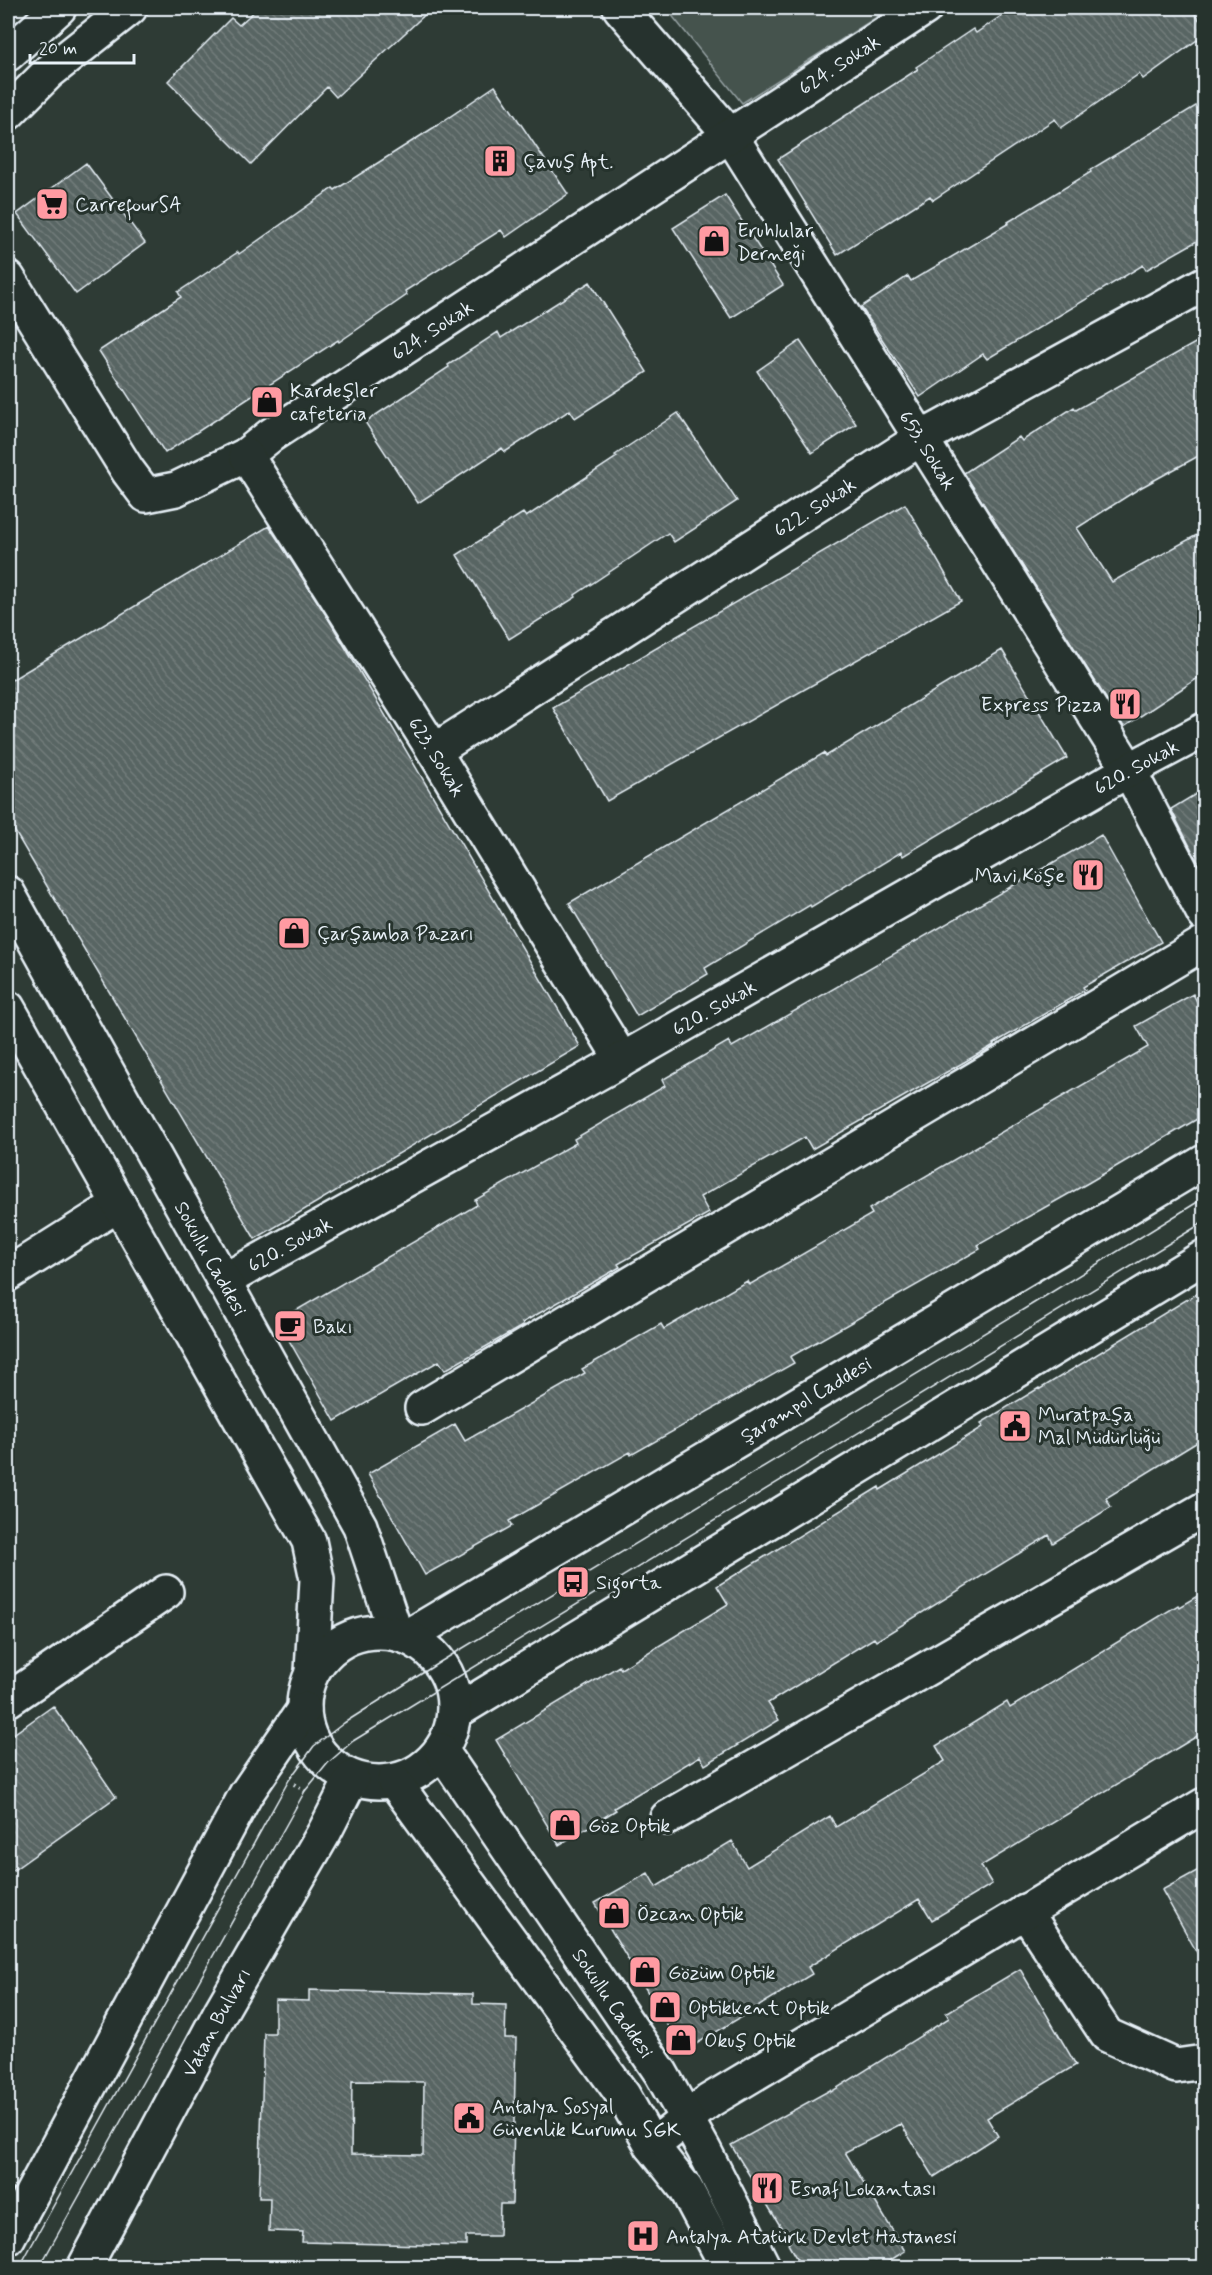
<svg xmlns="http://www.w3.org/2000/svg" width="1212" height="2275" font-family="Mynerve,sans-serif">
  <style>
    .green { fill: #45524e; stroke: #96a2a3; stroke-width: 1.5 }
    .building { fill: url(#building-back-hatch); stroke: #e8f1f8; stroke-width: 1.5; fill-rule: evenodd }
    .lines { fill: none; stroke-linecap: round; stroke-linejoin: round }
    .minor-casing { stroke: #e8f1f8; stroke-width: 38 }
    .major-casing { stroke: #e8f1f8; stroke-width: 38 }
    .path { stroke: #e8f1f8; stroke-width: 4; stroke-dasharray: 1.5 4.5; stroke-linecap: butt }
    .minor { stroke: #26332d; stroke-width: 33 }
    .major { stroke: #26332d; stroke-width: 33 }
    .tram { stroke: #e8f1f8; stroke-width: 1.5 }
    .labels { text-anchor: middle; stroke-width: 6; stroke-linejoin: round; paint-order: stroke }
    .street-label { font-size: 20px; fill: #e8f1f8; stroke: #26332d }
    .poi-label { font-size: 20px; fill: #e8f1f8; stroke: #26332d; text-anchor: start }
  </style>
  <defs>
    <pattern id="building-back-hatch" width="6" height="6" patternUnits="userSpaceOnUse" patternTransform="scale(1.5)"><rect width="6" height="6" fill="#596563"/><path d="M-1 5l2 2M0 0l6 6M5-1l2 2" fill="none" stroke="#717c7a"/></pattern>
  </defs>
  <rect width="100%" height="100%" fill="#2e3b35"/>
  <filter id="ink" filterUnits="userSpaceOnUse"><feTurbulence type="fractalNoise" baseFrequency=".0167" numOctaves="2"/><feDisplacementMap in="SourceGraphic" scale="12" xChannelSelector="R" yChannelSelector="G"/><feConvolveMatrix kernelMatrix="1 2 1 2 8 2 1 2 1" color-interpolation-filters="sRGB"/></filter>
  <g filter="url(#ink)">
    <path class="green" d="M666 8H891L742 103Z"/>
    <path class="building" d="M258 8H432L336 97 327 87 251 164 168 81 231 18 239 25Z
      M1013 8H1191L1204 26V35L1143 79 1139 74 1061 128 1055 119 933 200 930 196 837 255 778 159 918 69 916 67 973 29 976 33Z
      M495 86 568 194 506 237 501 230 405 291 407 295 339 342 338 340 165 453 99 351 181 297 178 292 238 252 239 254 333 188 335 190 433 128Z
      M1204 101V237L1146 270 1143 265 987 359 983 354 920 397 861 307 908 276 911 281 1009 223 1008 222 1091 172 1090 170Z
      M86 163 145 243 76 294 17 214Z
      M725 195 783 285 731 318 673 228Z
      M590 282 647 372 575 418 570 410 505 452 502 448 418 503 365 422 449 367 448 365 498 332 501 338Z
      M1204 338V453L1140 488 1077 528 1112 582 1204 531V674L1124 727 964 473 1019 437 1022 441 1074 407 1076 410Z
      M800 341 856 424 812 453 757 371Z
      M678 413 737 501 674 542 668 533 575 595 576 597 509 639 457 555 523 513 526 517 617 457 615 455Z
      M905 504 961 601 607 801 553 708Z
      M269 526 328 618 580 1046 255 1239 8 820V682Z
      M1002 650 1067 758 903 856 901 852 811 907 810 905 705 968 708 974 637 1016 569 903 824 753 826 756Z
      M1204 789V874L1171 809Z
      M1101 835 1161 942 1083 987 1085 990 993 1044 994 1045 812 1149 805 1137 700 1197 709 1213 618 1264 620 1267 522 1323 524 1325 445 1370 439 1361 335 1421 278 1321 477 1205 475 1200 576 1143 574 1139 665 1086 662 1080 729 1041 732 1047Z
      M1193 994 1204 1015V1115L1088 1183 978 1245 980 1249 790 1357 794 1363 631 1455 630 1452 509 1521 512 1526 425 1575 368 1474 455 1424 465 1441 585 1373 582 1369 661 1324 664 1329 747 1281 749 1285 872 1214 869 1209 1148 1047 1136 1026Z
      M1204 1289V1438L1106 1498 1111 1507 1053 1543 1049 1535 876 1641 874 1638 768 1703 779 1720 705 1765 700 1756 614 1808 616 1810 559 1845 496 1740 619 1666 621 1669 728 1604 717 1586 879 1487 880 1490 983 1427 981 1423 1039 1388 1040 1389Z
      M1204 1592V1732L981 1866 992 1884 932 1920 919 1899 808 1967 812 1974 683 2052 595 1903 648 1873 656 1887 732 1841 747 1867 830 1816 836 1827 945 1761 936 1746 1007 1702 1010 1708 1178 1605 1179 1607Z
      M53 1706 116 1797 8 1874V1738Z
      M1204 1867V1965L1162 1890Z
      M1020 1969 1076 2065 987 2118 998 2136 934 2177 901 2124 845 2152 905 2251 878 2268H802L788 2244 790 2242 731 2145 830 2090 831 2092 949 2018 946 2013Z
      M309 1990 473 1994V2004L506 2005 505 2038H516L512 2204H500L499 2236H466V2246L302 2242 303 2232 269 2231 270 2198H259L264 2033H275V2000L309 2001ZM352 2081 424 2082 423 2155 351 2154Z"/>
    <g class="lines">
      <g class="minor-casing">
        <g id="minor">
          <path id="s1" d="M620 8 731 136 1129 770 1204 914"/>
          <path id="s2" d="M8 278 128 471 146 495 176 489 246 455 271 435 925 8"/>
          <path id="s3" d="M246 455 434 751 622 1060"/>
          <path id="s4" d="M434 751 920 439 1204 284"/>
          <path d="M8 1274 119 1204"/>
          <path id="s5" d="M223 1281 622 1060 1129 770 1204 730"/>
          <path d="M422 1408 1204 943"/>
          <path id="s6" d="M407 1637 1204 1162"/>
          <path d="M8 1700 166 1592"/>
          <path d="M454 1713 1204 1257"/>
          <path d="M667 1818 1204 1509"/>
          <path d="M1025 1911 1107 2035 1176 2066 1204 2062"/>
          <path d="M652 2146 709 2101 1204 1805"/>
        </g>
      </g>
      <g class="major-casing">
        <g id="major">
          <path d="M8 54 59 8"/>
          <path d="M8 113 49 72 130 8"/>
          <path id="s7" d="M8 893 360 1526 396 1634"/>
          <path d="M8 1008 309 1541 317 1579 312 1672"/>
          <circle cx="379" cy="1707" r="75"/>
          <path id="s8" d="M441 1750 661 2073 704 2150 764 2268"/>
          <path d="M394 1781 623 2095 652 2146 686 2189 728 2268"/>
          <path d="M8 2238 246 1794 304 1709"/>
          <path id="s9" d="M84 2268 221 2011 325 1831 352 1778"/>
        </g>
      </g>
      <path class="path" d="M294 1784 308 1793"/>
      <use href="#minor" class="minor"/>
      <use href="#major" class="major"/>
      <path class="tram" d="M19 2268 289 1780 314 1746 344 1723 440 1662 1034 1303 1204 1198
        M39 2268 305 1791 328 1763 353 1741 1204 1222"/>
    </g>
  </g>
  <defs>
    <g id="building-square" transform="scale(1.725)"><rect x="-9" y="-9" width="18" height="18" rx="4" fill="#ff9aa2" stroke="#26332d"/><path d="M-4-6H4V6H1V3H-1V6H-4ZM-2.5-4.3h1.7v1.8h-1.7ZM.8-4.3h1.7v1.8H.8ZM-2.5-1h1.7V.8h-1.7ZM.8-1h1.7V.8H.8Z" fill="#111"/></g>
    <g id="supermarket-square" transform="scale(1.725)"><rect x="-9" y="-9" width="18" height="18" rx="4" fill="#ff9aa2" stroke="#26332d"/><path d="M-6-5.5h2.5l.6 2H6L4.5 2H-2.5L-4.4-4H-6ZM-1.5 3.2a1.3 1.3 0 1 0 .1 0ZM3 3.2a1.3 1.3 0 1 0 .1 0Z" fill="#111"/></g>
    <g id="shop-square" transform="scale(1.725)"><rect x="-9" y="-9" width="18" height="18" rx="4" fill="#ff9aa2" stroke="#26332d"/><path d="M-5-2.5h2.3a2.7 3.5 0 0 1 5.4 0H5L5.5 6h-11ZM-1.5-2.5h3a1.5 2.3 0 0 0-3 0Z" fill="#111"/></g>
    <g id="restaurant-square" transform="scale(1.725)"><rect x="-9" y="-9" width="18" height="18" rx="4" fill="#ff9aa2" stroke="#26332d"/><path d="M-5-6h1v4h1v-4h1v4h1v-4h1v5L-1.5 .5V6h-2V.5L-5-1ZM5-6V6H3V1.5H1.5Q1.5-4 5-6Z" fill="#111"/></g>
    <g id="cafe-square" transform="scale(1.725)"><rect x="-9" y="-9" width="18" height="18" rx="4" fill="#ff9aa2" stroke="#26332d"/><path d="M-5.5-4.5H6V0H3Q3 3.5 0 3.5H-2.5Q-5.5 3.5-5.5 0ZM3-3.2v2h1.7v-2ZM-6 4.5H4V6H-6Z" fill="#111"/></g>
    <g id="civic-square" transform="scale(1.725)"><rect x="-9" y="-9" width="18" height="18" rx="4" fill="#ff9aa2" stroke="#26332d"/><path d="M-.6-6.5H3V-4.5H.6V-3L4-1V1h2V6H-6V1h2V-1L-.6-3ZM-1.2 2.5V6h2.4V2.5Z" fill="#111"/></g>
    <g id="bus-square" transform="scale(1.725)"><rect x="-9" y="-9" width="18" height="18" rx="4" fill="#ff9aa2" stroke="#26332d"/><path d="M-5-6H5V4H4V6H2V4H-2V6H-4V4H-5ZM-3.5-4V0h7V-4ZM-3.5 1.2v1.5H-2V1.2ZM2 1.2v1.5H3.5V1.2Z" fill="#111"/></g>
    <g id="hospital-square" transform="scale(1.725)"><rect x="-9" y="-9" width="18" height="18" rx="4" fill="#ff9aa2" stroke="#26332d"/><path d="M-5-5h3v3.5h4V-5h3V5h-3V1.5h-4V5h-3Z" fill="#111"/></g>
  </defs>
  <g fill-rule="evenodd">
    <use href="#building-square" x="500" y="161"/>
    <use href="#supermarket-square" x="52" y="204"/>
    <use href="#shop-square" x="714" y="241"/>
    <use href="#shop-square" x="267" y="402"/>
    <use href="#restaurant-square" x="1125" y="704"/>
    <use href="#restaurant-square" x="1088" y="875"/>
    <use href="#shop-square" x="294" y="933"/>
    <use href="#cafe-square" x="290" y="1326"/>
    <use href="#civic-square" x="1015" y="1426"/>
    <use href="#bus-square" x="573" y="1582"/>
    <use href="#shop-square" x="565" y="1825"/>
    <use href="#shop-square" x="614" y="1913"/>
    <use href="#shop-square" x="645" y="1972"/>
    <use href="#shop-square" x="665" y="2007"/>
    <use href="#shop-square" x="681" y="2040"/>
    <use href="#civic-square" x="469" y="2118"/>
    <use href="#restaurant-square" x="767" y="2188"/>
    <use href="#hospital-square" x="643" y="2236"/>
  </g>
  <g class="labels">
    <g class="street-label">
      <text dy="7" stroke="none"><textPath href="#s2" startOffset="1076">624. Sokak</textPath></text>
      <text dy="7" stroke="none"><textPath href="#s2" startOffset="590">624. Sokak</textPath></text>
      <text dy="7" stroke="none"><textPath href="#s1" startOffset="540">653. Sokak</textPath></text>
      <text dy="7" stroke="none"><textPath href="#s4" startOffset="452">622. Sokak</textPath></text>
      <text dy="7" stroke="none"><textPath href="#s3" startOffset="357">623. Sokak</textPath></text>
      <text dy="7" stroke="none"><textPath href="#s5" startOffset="1048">620. Sokak</textPath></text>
      <text dy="7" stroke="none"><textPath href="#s5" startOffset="562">620. Sokak</textPath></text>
      <text dy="7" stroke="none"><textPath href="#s5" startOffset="76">620. Sokak</textPath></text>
      <text dy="7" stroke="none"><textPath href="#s7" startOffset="418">Sokullu Caddesi</textPath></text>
      <text dy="7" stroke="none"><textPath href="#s6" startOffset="464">Şarampol Caddesi</textPath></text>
      <text dy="7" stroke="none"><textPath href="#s8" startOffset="306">Sokullu Caddesi</textPath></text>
      <text dy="7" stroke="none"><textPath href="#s9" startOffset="279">Vatan Bulvarı</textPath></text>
    </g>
    <g class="poi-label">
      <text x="523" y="168">Çavuş Apt.</text>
      <text x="75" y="211">CarrefourSA</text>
      <text x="737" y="237">Eruhlular<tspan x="737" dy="23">Derneği</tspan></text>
      <text x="290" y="397">Kardeşler<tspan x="290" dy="23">cafeteria</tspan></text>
      <text x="1102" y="711" text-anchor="end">Express Pizza</text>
      <text x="1065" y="882" text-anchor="end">Mavi Köşe</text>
      <text x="317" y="940">Çarşamba Pazarı</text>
      <text x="313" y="1333">Bakı</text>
      <text x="1038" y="1421">Muratpaşa<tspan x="1038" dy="23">Mal Müdürlüğü</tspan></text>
      <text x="596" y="1589">Sigorta</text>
      <text x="588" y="1832">Göz Optik</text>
      <text x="637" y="1920">Özcan Optik</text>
      <text x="668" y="1979">Gözüm Optik</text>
      <text x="688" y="2014">Optikkent Optik</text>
      <text x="704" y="2047">Okuş Optik</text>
      <text x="492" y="2113">Antalya Sosyal<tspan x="492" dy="23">Güvenlik Kurumu SGK</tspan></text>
      <text x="790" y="2195">Esnaf Lokantası</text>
      <text x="666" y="2243">Antalya Atatürk Devlet Hastanesi</text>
    </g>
  </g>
  <rect width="1212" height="2275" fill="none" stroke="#26332d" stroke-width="30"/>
  <rect x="15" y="15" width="1182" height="2245" fill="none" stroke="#e8f1f8" stroke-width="2" filter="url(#ink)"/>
  <path d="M30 54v9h104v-9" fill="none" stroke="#e8f1f8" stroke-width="3"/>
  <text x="39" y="54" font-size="18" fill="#e8f1f8" stroke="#26332d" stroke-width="4.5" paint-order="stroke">20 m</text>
</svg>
